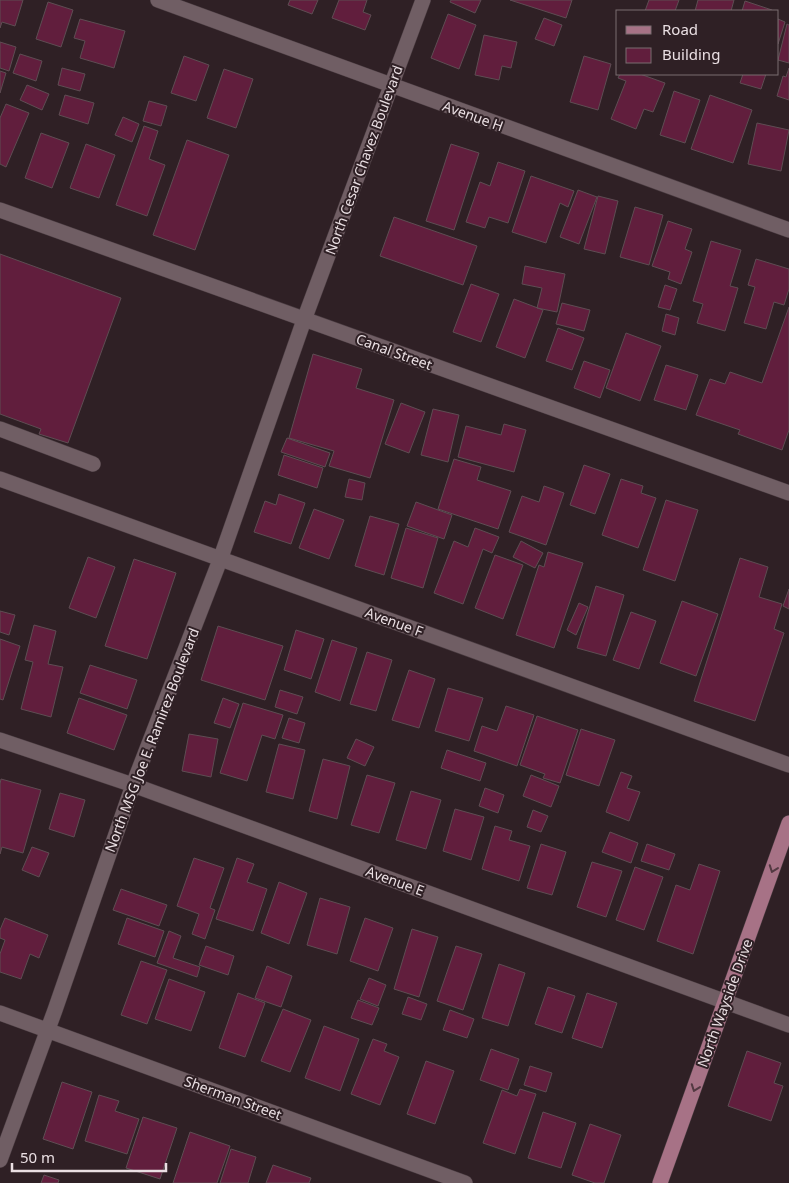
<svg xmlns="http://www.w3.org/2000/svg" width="789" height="1183" font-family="'Noto Sans',sans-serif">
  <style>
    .building { fill: #611e3d; stroke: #5e4d53 }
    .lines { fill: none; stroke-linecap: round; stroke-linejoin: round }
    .minor-casing { stroke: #4a3c41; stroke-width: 16 }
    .major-casing { stroke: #4a3c41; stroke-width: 16 }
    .minor { stroke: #705e64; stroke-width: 15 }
    .major { stroke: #a77286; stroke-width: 15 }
    .oneway { stroke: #533942 }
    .labels { text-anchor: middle; stroke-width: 4; stroke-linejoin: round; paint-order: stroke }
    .street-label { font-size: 14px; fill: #eadfe3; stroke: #2f2025 }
  </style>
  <rect width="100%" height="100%" fill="#2f2025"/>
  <path class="building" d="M0 0H23L15 26 2 22 0 28Z
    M290 0H318L312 14 288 5Z
    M339 0H367L363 12 371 15 365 30 332 18Z
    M451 0H481L475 13 450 2Z
    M510 0H572L566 18Z
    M649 0H679L675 11H645Z
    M698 0H734L731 11H695Z
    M745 1 772 10V11H742Z
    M48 2 73 10 61 47 36 39Z
    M448 14 476 25 459 69 431 58Z
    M544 18 562 25 554 46 535 39Z
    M80 19 125 31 114 68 80 58 85 41 74 38Z
    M778 19 785 22 778 44Z
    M787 24 789 25V63L778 60Z
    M484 35 517 42 511 68 502 66 499 80 475 75Z
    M0 42 16 47 9 71 0 68Z
    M20 54 42 61 36 81 13 73Z
    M184 56 209 65 196 101 171 93Z
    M584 56 611 64 598 110 570 102Z
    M62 68 85 74 80 91 58 85Z
    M789 68V100L777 96 783 76 786 77Z
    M224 69 253 79 236 128 207 118Z
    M0 71 6 73 0 93Z
    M620 74H640L665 83 653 112 644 109 636 129 611 119 626 81 618 78Z
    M743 74H766L761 89 740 83Z
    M27 85 49 94 42 110 20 100Z
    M674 91 700 100 685 143 660 135Z
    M65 95 94 103 88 124 59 115Z
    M710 95 752 110 733 163 691 149Z
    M149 101 167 106 161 126 143 121Z
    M6 104 29 113 6 167 0 164V118Z
    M123 117 139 124 132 142 115 135Z
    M757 123 789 130 781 171 748 164Z
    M144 126 158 131 149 159 165 165 147 216 116 205Z
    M41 133 69 143 52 188 25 178Z
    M187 140 229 155 195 250 153 235Z
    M86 144 115 155 99 198 70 188Z
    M451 144 479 153 454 230 426 221Z
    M498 162 525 171 508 223 489 217 485 228 466 222 480 182 490 186Z
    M531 176 574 191 568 207 560 203 546 243 512 232Z
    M578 190 597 197 579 244 560 237Z
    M598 196 618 201 605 254 584 249Z
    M635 207 663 215 649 265 620 257Z
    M394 217 477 246 463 285 380 256Z
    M668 221 692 229 685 249 692 252 681 284 668 279 670 272 652 266Z
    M711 241 741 250 730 286 738 288 725 331 697 323 703 304 693 301Z
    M0 254 121 298 68 443 39 434 41 429 0 414Z
    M756 259 789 269V289L784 305 774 302 766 329 744 323 755 287 748 285Z
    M525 266 565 274 557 312 537 308 542 288 522 284Z
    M471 284 499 294 481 342 453 332Z
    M665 285 677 289 670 310 658 307Z
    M514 299 543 310 525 358 496 347Z
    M562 303 590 310 584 331 556 324Z
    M789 307V430L782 450 738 434 740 430 696 415 710 379 725 384 730 372 762 383Z
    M666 314 679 318 675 335 662 331Z
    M558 328 584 338 572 370 546 361Z
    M626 333 661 346 640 401 606 388Z
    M313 354 362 369 356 388 394 400 370 478 329 466 334 451 289 438Z
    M584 361 610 370 600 398 574 388Z
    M666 365 698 375 686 410 654 400Z
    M401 403 425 412 409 453 385 444Z
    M433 409 459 415 448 462 421 455Z
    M504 424 526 430 514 472 458 457 466 426 501 435Z
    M287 438 330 453 325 467 281 452Z
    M284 455 323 468 317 488 278 475Z
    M454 459 481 467 477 480 511 491 498 529 438 509Z
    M584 465 610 474 595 514 570 505Z
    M349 479 365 483 362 500 345 497Z
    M621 479 643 486 641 493 656 498 638 548 602 535Z
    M544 486 564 493 546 545 509 532 522 496 539 502Z
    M279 494 305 503 291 544 254 532 265 501 276 505Z
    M666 500 698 510 675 581 643 570Z
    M416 502 452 515 444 539 407 526Z
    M314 509 344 520 329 559 299 548Z
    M370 516 399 524 384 575 355 566Z
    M406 528 438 538 423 588 391 578Z
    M475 528 499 537 492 553 483 549 463 604 434 593 454 541 468 547Z
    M521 541 543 553 535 568 513 557Z
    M548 552 583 563 554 648 516 635 539 565 544 567Z
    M495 555 523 565 503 619 475 608Z
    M88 557 115 567 96 618 69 608Z
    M740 558 768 567 759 597 782 604 774 629 784 633 755 721 694 701Z
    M134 559 176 573 147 659 105 646Z
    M596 586 624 595 606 656 577 648Z
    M789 589V609L783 606Z
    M682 601 718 614 696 676 660 663Z
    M579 603 588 607 576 635 567 630Z
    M0 611 15 615 9 635 0 632Z
    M631 612 656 621 639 669 613 660Z
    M34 625 56 631 48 664 63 667 51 717 21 709 33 662 25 660Z
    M218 626 283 646 265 700 201 680Z
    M296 630 324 639 311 679 284 670Z
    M0 639 20 646 3 700 0 699Z
    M332 640 357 648 340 701 315 692Z
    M367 652 392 660 376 711 350 704Z
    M90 665 137 680 127 709 80 693Z
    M409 670 435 679 419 728 392 720Z
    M448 688 483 698 469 741 435 731Z
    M280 690 303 697 297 714 275 707Z
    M79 698 127 715 114 750 67 733Z
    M223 698 239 704 230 728 214 723Z
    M243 703 283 715 275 739 262 735 247 781 220 773Z
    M506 706 534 715 517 766 474 751 482 726 497 731Z
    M537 716 578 730 560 783 543 778 545 774 520 765Z
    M289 718 305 723 299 743 282 738Z
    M581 729 615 740 599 786 566 775Z
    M189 734 218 739 211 777 182 771Z
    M356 739 374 747 365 766 347 758Z
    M279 744 305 750 293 799 266 792Z
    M447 750 486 763 480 781 441 768Z
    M323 759 350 766 337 819 309 811Z
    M621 772 632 776 627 788 640 792 629 821 606 812Z
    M367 775 395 783 379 833 351 825Z
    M531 775 559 786 551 807 523 796Z
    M1 779 41 790 23 853 2 847 0 854V784Z
    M485 788 504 795 498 813 479 806Z
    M411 791 441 800 426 849 396 840Z
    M60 793 85 800 74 837 49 829Z
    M455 809 484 817 471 860 443 851Z
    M533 810 548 816 541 832 527 827Z
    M495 826 512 831 509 840 530 846 519 881 482 869Z
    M610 832 638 843 631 863 602 852Z
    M541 844 566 852 552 895 527 888Z
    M647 844 675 854 669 870 641 861Z
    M32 847 49 853 39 877 22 870Z
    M194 858 224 868 210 908 215 910 205 939 192 934 199 914 177 906Z
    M237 858 254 864 247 882 267 889 253 931 216 919Z
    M592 862 622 871 606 917 577 907Z
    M699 864 720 871 693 954 657 941 676 885 690 890Z
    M635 867 663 877 644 930 616 920Z
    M279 882 307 893 289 944 261 933Z
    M121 889 167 905 159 926 113 910Z
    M320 898 350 907 337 954 307 945Z
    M5 918 48 935 39 958 30 954 21 979 0 972V954L5 940 0 938V930Z
    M127 918 164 931 155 957 118 944Z
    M365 918 393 928 378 971 350 961Z
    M412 929 438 937 419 997 394 989Z
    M169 931 181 936 173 958 200 967 197 977 157 963Z
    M206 946 234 956 228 975 199 965Z
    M456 946 482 954 463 1010 437 1001Z
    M141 961 167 970 147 1024 121 1015Z
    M499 964 525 973 508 1026 482 1018Z
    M267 966 292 976 281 1007 255 998Z
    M369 978 386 985 378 1006 360 999Z
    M169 979 205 992 191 1031 155 1019Z
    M548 987 575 996 562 1033 535 1024Z
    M238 993 265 1003 245 1057 219 1048Z
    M587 993 617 1003 602 1048 572 1038Z
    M408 997 427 1004 421 1020 402 1014Z
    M358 1000 379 1008 372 1025 351 1018Z
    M283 1009 311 1020 290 1072 261 1061Z
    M450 1010 474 1019 467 1038 443 1030Z
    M324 1026 359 1039 340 1091 305 1078Z
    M373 1039 387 1044 384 1051 399 1057 380 1105 351 1094Z
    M491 1049 519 1059 508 1090 480 1080Z
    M747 1051 781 1063 774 1083 783 1086 771 1121 728 1106Z
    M426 1061 454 1071 435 1124 407 1114Z
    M530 1066 552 1073 546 1092 524 1085Z
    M62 1082 92 1092 73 1149 43 1139Z
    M520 1089 536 1094 515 1154 483 1143 502 1090 517 1096Z
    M99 1095 119 1101 115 1111 139 1119 127 1154 85 1141Z
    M543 1112 576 1123 561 1168 528 1158Z
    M143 1117 177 1128 160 1179 126 1168Z
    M590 1124 621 1135 604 1183H595L572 1175Z
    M190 1132 230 1146 217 1183H173Z
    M231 1149 256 1157 248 1183H220Z
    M273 1165 311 1178 309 1183H266Z
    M44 1175 59 1180 58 1183H41Z"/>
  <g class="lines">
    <g class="minor-casing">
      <path id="minor" d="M158 0 789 230
        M0 210 789 493
        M0 429 93 464
        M0 479 789 765
        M0 740 133 785 789 1025
        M0 1013 465 1183
        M0 1160 55 1010 133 785 220 560 304 320 423 0"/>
    </g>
    <g class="major-casing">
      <path id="major" d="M660 1183 789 823"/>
    </g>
    <use href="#minor" class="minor"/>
    <use href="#major" class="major"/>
  </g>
  <defs><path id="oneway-chevron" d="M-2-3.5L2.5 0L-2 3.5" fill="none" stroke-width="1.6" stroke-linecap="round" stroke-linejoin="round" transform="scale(1.25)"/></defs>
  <g class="oneway">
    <use href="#oneway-chevron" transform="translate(773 869) rotate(110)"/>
    <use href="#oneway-chevron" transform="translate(695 1088) rotate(110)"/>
  </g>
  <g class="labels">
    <g class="street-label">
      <text transform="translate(473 116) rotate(20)" y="5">Avenue H</text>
      <text transform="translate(364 160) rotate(-70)" y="5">North Cesar Chavez Boulevard</text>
      <text transform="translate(394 352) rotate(20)" y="5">Canal Street</text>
      <text transform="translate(394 622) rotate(20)" y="5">Avenue F</text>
      <text transform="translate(152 740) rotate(-69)" y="5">North MSG Joe E. Ramirez Boulevard</text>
      <text transform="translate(395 881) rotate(20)" y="5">Avenue E</text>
      <text transform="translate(725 1003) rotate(-70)" y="5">North Wayside Drive</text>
      <text transform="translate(233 1098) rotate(20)" y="5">Sherman Street</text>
    </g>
  </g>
  <rect x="616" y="10" width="162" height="65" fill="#2f2025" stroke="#7a6c71"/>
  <rect x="626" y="26" width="25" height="8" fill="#a77286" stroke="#7a6c71"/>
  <text x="662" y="35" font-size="15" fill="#eadfe3">Road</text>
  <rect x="626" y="48" width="25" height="15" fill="#611e3d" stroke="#7a6c71"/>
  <text x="662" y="60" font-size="15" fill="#eadfe3">Building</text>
  <path d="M12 1163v8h154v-8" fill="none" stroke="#eadfe3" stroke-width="2.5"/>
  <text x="20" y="1163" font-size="15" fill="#eadfe3" stroke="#2f2025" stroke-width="4" paint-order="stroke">50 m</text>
</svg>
